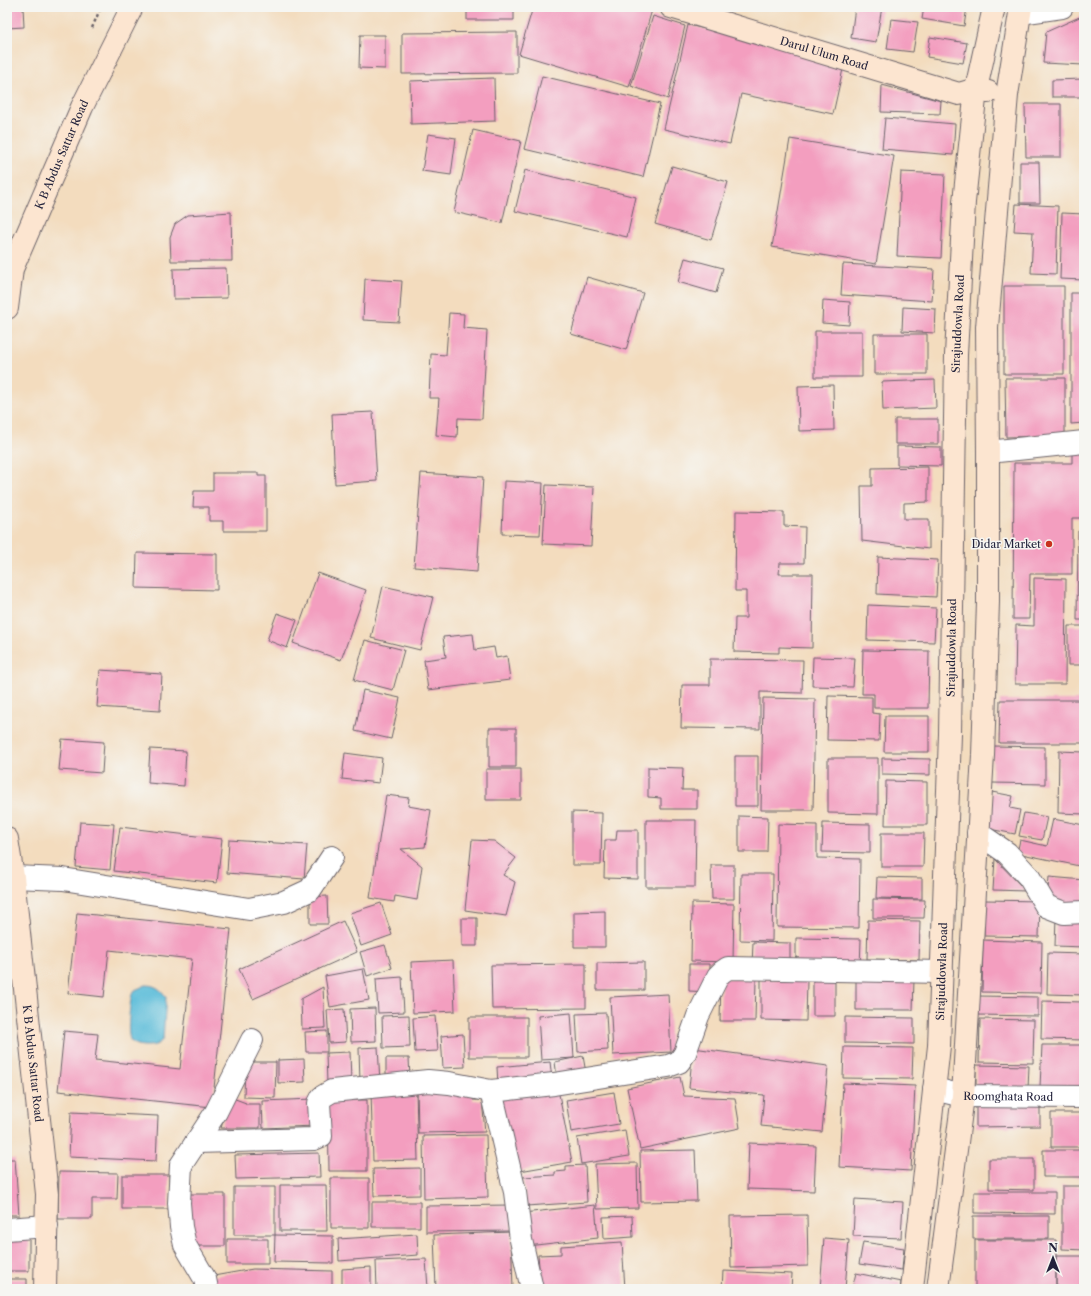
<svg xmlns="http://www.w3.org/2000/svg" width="1091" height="1296" font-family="'Libre Caslon Text',serif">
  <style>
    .water { fill: #5abcd9; stroke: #3e6f8a }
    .building { fill: #f39ebf }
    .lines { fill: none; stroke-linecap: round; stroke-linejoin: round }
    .street-casing { stroke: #6b6369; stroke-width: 24 }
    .secondary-casing { stroke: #6b6369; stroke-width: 24 }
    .path { stroke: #6b6369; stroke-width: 2.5; stroke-dasharray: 3 3; stroke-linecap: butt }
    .street { stroke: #fff; stroke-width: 22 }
    .secondary { stroke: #fce5d0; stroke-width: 22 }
    .poi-dot { fill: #c8321e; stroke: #f6f6f2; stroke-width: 1.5 }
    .labels { text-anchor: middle; stroke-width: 3; stroke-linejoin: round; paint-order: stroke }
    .street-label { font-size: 11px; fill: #22223b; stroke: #f6f6f2 }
    .poi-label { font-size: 11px; fill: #22223b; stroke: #f6f6f2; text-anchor: end }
  </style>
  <rect width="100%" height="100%" fill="#f6f6f2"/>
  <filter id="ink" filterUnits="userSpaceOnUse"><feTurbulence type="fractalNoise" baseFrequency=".025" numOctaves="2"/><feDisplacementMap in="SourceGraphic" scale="8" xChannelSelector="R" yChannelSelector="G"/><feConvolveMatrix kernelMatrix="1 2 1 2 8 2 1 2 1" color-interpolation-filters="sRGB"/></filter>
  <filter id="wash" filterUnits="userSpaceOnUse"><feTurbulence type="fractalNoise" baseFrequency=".012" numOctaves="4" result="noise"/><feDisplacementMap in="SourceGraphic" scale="16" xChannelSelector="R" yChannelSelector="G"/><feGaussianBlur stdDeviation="0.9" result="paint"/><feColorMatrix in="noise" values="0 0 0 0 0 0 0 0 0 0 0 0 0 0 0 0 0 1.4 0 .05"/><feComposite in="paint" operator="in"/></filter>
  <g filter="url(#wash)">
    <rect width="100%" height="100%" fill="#f3dcbe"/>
    <path class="water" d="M146 985C155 985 161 989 166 997L163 1039C159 1045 153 1046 146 1046 141 1046 135 1045 131 1041 126 1036 130 1002 132 994L135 990Z"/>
    <g id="blocks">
      <path class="building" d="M7 7H23L24 27 7 28Z
        M467 7H514V20H467Z
        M533 7H643L652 10 629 87 519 54Z
        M855 7H882L876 42 851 38Z
        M924 7H967L964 26 922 19Z
        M1084 15V65L1043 63 1046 32Z
        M653 16 685 26 668 99 631 86Z
        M891 19 918 22 913 52 887 49Z
        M688 25 845 60 833 114 741 94 730 144 664 129Z
        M517 32V73L402 74V33Z
        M360 35H385V69L359 68Z
        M930 37 967 43 963 63 927 57Z
        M542 76 660 104 643 177 524 149Z
        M494 78 495 121 411 124 410 81Z
        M1084 79V97H1052V80Z
        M882 85 941 101 940 114 881 112Z
        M1025 104H1061V157H1026Z
        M885 118 955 124 953 155 882 149Z
        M473 130 521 141 502 223 454 212Z
        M428 134 456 138 451 175 422 171Z
        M1082 136H1084V151H1082Z
        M790 139 894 156 876 264 772 247Z
        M1020 162H1039L1040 203H1020Z
        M672 166 728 182 711 240 655 224Z
        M525 170 636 197 627 237 515 211Z
        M901 172 945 174 941 258 897 256Z
        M1016 204 1058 206 1056 274 1031 273 1033 232 1014 231Z
        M231 212 232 261H171L170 237 175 224 188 215Z
        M1062 213 1084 214V280L1060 279Z
        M685 258 723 268 716 293 678 282Z
        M843 264 934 269 932 301 841 295Z
        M226 268 227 298 174 299 173 269Z
        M587 277 643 293 626 350 571 334Z
        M365 279 402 281 399 322 363 320Z
        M1004 286H1064V374H1004Z
        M1071 293H1084V423L1071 424Z
        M823 300 850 302 849 325 822 323Z
        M903 307 936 309 935 333 902 331Z
        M449 313 464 314 463 328 487 330 482 419 458 418 457 437 436 435 439 398H429L431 354 446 355Z
        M815 331H862V377H815Z
        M874 334H927V374H874Z
        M1005 378H1065V436L1006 437Z
        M935 380 936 408 883 410 882 382Z
        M833 385 834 430 799 431 798 386Z
        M373 412 377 481 335 484 332 414Z
        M895 419H938V444H895Z
        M897 446 941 447V466L897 465Z
        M1072 452H1084V518H1072V574H1030L1029 619H1013L1014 463H1072Z
        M928 467V502L904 503V519H929V549L862 541 861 486H872V468Z
        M213 473H258V476H266V531H223V521H209V507H193L194 491H213Z
        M421 473 483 477 477 572 414 567Z
        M504 481 543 483 540 535 502 534Z
        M546 485 594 487 591 546 543 544Z
        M736 511 784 512V526L805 527 804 563H780L779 574H813L812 648 779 647V653L734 652 735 618H746V591H735Z
        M1078 531H1084V620H1077Z
        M137 553 217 554V590L136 588Z
        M878 557 938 560 936 597 877 594Z
        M318 573 366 590 341 660 293 643Z
        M1034 578 1066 579 1065 684H1015L1016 625 1034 626Z
        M383 586 433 597 420 650 371 638Z
        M868 605 936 608 934 642 867 640Z
        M277 613 297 620 287 648 267 640Z
        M1068 626H1084V665H1068Z
        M473 634 475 650 494 647 496 658 507 656 510 680 428 690 424 660 446 657 443 637Z
        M365 640 404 650 393 690 354 680Z
        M863 650 929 651 928 708H874V694H862Z
        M813 657 855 658 853 687 812 686Z
        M710 659 803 660 802 693 760 692V729L681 728 682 685H710Z
        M100 670 162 674 160 711 97 707Z
        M363 690 400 698 391 739 355 731Z
        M828 696 872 697V713L880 714 879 741 827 740Z
        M763 698 815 699 813 810H761Z
        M1000 700H1084V743H999Z
        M885 716H929V752H884Z
        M489 728H516V767H489Z
        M62 739 104 742 102 773 59 770Z
        M993 746 1045 747V784L992 783Z
        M150 749 186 751 184 786 148 783Z
        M1059 751 1084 752V814L1058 813Z
        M345 753 382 758 379 783 342 779Z
        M735 756H758V806H735Z
        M828 758H878V814L828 813Z
        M882 758 930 759V775L882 774Z
        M648 767 683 768 682 790H697V809H661V798L648 797Z
        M486 769H521V800H486Z
        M886 781 927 782V825H885Z
        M992 792 1013 796 1010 808 1020 810 1015 834 984 828Z
        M386 795 409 798 408 806 431 810 425 847 401 849 422 866 417 900 395 896 394 902 370 898Z
        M572 812 602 813 601 865H572Z
        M1024 813 1047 817 1042 840 1019 836Z
        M739 816 768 817 767 852H739Z
        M1053 819 1084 825V867L1017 853 1020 840 1047 846Z
        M646 820H696L695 887H646Z
        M80 822 114 824 110 870 76 867Z
        M823 823 870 824V853L822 852Z
        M778 824 817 825V858L860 859 859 928 777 927Z
        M120 827 222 839 217 883 114 871Z
        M617 830H638V879L604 878 605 840H616Z
        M881 833H924L923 867H881Z
        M229 840 307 845 304 879 227 873Z
        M472 840 494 841 516 858 503 875 515 882 506 916 465 910Z
        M995 859 1026 891 993 890Z
        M711 865H734V899H712Z
        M741 874H773L772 941 740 940Z
        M877 877 922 878V899L876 898Z
        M1049 877 1084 880V905L1047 902Z
        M327 896 328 924H310V897Z
        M873 899 925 900 924 918H873Z
        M985 900 1040 901 1039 937 984 936Z
        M381 903 392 935 361 946 350 913Z
        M692 903 734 904 733 962 691 961Z
        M605 911V947H574V912Z
        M77 913 231 929 212 1107 58 1091 64 1031 98 1034 95 1060 180 1069 192 959 109 950 104 997 68 993Z
        M1056 917 1084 918V947L1055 946Z
        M462 918H477V946H462Z
        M868 920 920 921 919 960 867 959Z
        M343 921 357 952 253 999 239 969Z
        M796 938 861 939 860 968 796 967Z
        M983 940 1042 942 1041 993 982 992Z
        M753 942 790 943V966H752Z
        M385 945 392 968 367 976 360 952Z
        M1048 953 1084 954V995L1047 994Z
        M453 960 455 1011 413 1013 411 962Z
        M644 962V990H597V963Z
        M586 964V1008L492 1009 491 965Z
        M689 964H710V992L689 991Z
        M363 969 369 1000 330 1007 325 976Z
        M402 977 404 1012 378 1013 376 979Z
        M721 978 756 979 755 1021H720Z
        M761 979 807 980 806 1021 761 1020Z
        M813 979H835V1016H813Z
        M856 979 914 980 913 1010H856Z
        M323 987 325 1028 302 1029 301 999Z
        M668 994 671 1052 613 1055 610 997Z
        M978 996 1038 997V1016L978 1015Z
        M1042 1001 1084 1002V1040L1041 1039Z
        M375 1008 376 1041 351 1042 350 1009Z
        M344 1009 346 1042 329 1043 327 1010Z
        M571 1013 574 1058 541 1060 538 1016Z
        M606 1013 608 1050 578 1052 576 1014Z
        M409 1015 410 1047 383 1048 382 1016Z
        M435 1016 438 1051 415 1052 413 1018Z
        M469 1017H527V1057H469Z
        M845 1017 914 1018V1044L845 1043Z
        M980 1019 1034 1020 1033 1063 979 1062Z
        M327 1031V1052H306L305 1032Z
        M463 1034 465 1067 443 1068 441 1036Z
        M1042 1045H1084V1088L1040 1087Z
        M378 1047 380 1082 360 1083 359 1048Z
        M844 1047 913 1048 912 1079 843 1078Z
        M693 1048 828 1066 822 1132 761 1126 764 1095 689 1088Z
        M350 1052 351 1083 327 1084 326 1053Z
        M583 1056 586 1073 557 1077 555 1062Z
        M386 1058H409L410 1079H386Z
        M304 1059 305 1082 278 1083V1060Z
        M245 1062H276L275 1098 244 1097Z
        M550 1062 552 1079 498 1085 497 1067Z
        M976 1065 1029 1066 1028 1089H976Z
        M680 1077 684 1096 735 1098 740 1128 640 1149 627 1088Z
        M843 1083 915 1086 911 1171 839 1167Z
        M417 1086 473 1095V1100H482L485 1132 418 1133Z
        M558 1089 572 1162 514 1172 500 1099Z
        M416 1091 418 1160 373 1161 371 1092Z
        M614 1092 619 1124 571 1132 566 1100Z
        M230 1097 246 1103V1104H260V1128H221Z
        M314 1099 315 1126 263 1128 262 1101Z
        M976 1099H1040V1126L976 1127Z
        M328 1100H367V1171H329Z
        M71 1112 158 1116 156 1161 69 1157Z
        M1051 1113H1084V1147H1051Z
        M625 1130 629 1156 581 1164 577 1138Z
        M486 1135 488 1197 424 1199 423 1136Z
        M749 1143 816 1146 814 1191 747 1189Z
        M695 1150 697 1201 641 1202 640 1151Z
        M1043 1150H1084V1177H1043Z
        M319 1153 320 1177 236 1179 235 1155Z
        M7 1159H15L19 1215H7Z
        M989 1159H1034V1190L989 1189Z
        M637 1163 638 1208 597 1209 595 1164Z
        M585 1165 587 1202 526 1206 523 1177 555 1175V1172L566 1171V1166Z
        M420 1168V1195L374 1196 373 1169Z
        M59 1172 118 1173 117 1199H92V1219H58Z
        M122 1175H169V1209H122Z
        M331 1178H369V1228H331Z
        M280 1185H326L327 1231H280Z
        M1062 1186H1084V1250L1062 1249Z
        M234 1187H275V1235L333 1236V1263L274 1262 275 1235H234Z
        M974 1192H1055V1214L974 1213Z
        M188 1194H225V1246H188Z
        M855 1199 903 1202 901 1238 853 1236Z
        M372 1202H420V1227H372Z
        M512 1205V1231L426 1232V1206Z
        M595 1205 598 1238 527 1246 523 1213Z
        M807 1215 808 1266 731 1268 730 1216Z
        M632 1216 633 1237 604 1239 603 1217Z
        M973 1216H1049V1239H973Z
        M511 1232 513 1289H436L434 1235Z
        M7 1234H29V1271H7Z
        M417 1234 418 1255 339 1261 338 1239Z
        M824 1238 849 1240 845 1289H820Z
        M227 1239H268V1264H227Z
        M975 1240H1056V1289H975Z
        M622 1242 625 1289H541L538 1255 561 1254V1246Z
        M863 1242 904 1248 902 1270 859 1264Z
        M1056 1256H1084V1289H1056Z
        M426 1259 428 1289H377L376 1261Z
        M371 1267V1289H342V1269Z
        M253 1269 332 1271V1289H211L208 1277Z
        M723 1271 792 1274 791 1289H722Z
        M856 1273 901 1282 900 1289H852Z
        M7 1279H27V1289H7Z"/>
    </g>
  </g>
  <g filter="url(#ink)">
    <use href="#blocks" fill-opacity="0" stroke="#6b6369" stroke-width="1"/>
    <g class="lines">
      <g class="street-casing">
        <g id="street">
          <path d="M1020 13 1062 7"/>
          <path d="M988 452 1084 442"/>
          <path d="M978 833 1007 853 1029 877 1046 906 1064 913 1084 912"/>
          <path d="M13 877 63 879 249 909 284 902 310 890 332 857"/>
          <path id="s1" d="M934 1089 963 1096 1084 1097"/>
          <path d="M491 1091 515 1192 521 1240 532 1289"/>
          <path d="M196 1142 314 1139 321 1136 319 1103 322 1097 332 1091 428 1081 449 1083 491 1091 554 1084 668 1066 679 1062 685 1053 698 1016 718 976 722 972 728 968 942 972"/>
          <path d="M7 1229 47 1226"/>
          <path d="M207 1289 205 1279 185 1245 181 1227 179 1203 181 1165 216 1112 252 1040"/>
        </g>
      </g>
      <g class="secondary-casing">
        <g id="secondary">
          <path id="s2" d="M671 7 959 94 976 89 988 92"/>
          <path id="s3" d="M7 308 12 269 82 107 132 7"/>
          <path id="s4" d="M7 839 13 877 47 1194 45 1289"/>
          <path id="s5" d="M912 1289 939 1046 950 734 956 355 964 202 976 89 994 7"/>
          <path d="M938 1289 963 1096 983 755 988 602V452L987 327 1007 95 1021 7"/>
        </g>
      </g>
      <path class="path" d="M92 28 101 7"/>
      <use href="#street" class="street"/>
      <use href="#secondary" class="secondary"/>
    </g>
  </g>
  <circle class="poi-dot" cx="1049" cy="544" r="4"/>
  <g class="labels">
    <g class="street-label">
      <text dy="4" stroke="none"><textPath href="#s2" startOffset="160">Darul Ulum Road</textPath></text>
      <text dy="4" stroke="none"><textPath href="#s3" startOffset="164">K B Abdus Sattar Road</textPath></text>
      <text dy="4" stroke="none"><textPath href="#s5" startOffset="967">Sirajuddowla Road</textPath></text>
      <text dy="4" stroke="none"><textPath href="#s5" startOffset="643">Sirajuddowla Road</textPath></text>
      <text dy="4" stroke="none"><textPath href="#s5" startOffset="319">Sirajuddowla Road</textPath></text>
      <text dy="4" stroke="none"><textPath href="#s4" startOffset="226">K B Abdus Sattar Road</textPath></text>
      <text dy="4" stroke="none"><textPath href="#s1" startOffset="75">Roomghata Road</textPath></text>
    </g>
    <g class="poi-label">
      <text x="1041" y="548">Didar Market</text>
    </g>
  </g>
  <rect width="1091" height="1296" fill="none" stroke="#f6f6f2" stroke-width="24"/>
  <g transform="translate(1053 1258)" stroke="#f6f6f2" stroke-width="3" paint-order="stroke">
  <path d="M0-3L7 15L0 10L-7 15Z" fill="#22223b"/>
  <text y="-6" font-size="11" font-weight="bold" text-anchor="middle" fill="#22223b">N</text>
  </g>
</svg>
